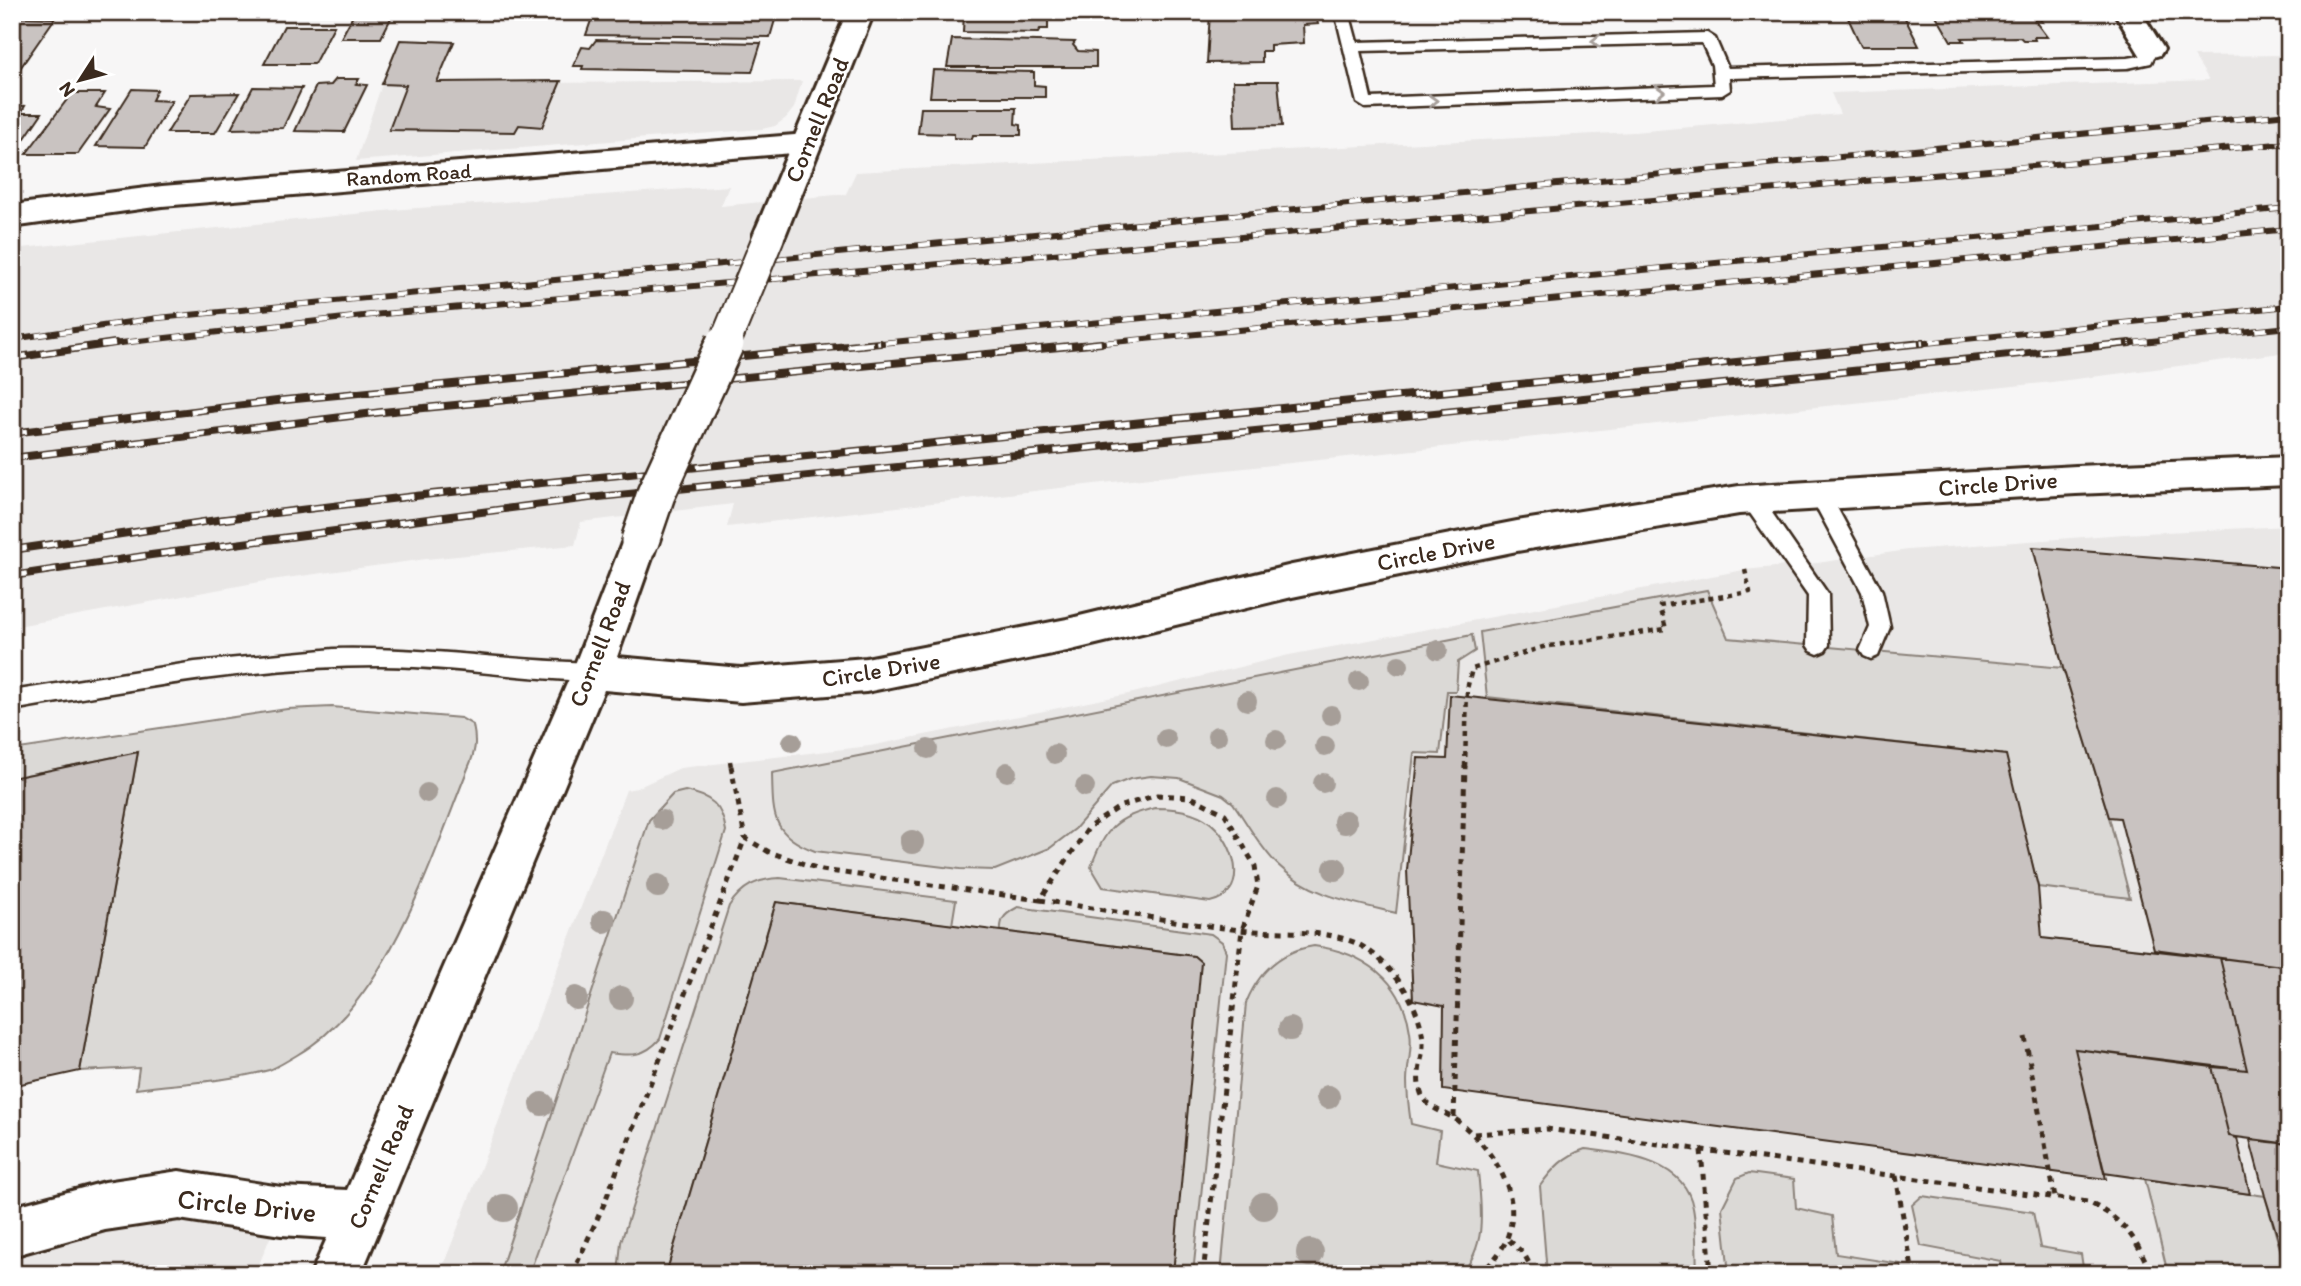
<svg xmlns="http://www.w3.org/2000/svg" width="2301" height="1286" font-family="Itim,sans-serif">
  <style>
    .built { fill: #e9e7e6 }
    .green { fill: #dbd9d6; stroke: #8b827a; stroke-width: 2 }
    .building { fill: #c9c3c1; stroke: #3b2a1e; stroke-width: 2 }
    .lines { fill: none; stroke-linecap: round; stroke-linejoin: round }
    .lane-casing { stroke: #3b2a1e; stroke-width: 5 }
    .street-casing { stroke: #3b2a1e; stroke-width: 6 }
    .secondary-casing { stroke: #3b2a1e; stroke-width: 6 }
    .path-far1 { stroke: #3b2a1e; stroke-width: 4.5; stroke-dasharray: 5 5; stroke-linecap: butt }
    .path { stroke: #3b2a1e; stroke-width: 5; stroke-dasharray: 6 6; stroke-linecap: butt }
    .lane { fill: #fff; fill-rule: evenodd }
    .street { fill: #fff; fill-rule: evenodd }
    .secondary { fill: #fff; fill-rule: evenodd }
    .rail-far1-casing { stroke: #3b2a1e; stroke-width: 6 }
    .rail-casing { stroke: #3b2a1e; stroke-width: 8 }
    .rail-far1 { stroke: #fff; stroke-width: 4.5; stroke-dasharray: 12; stroke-linecap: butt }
    .rail { stroke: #fff; stroke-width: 5; stroke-dasharray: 15; stroke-linecap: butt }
    .secondary-bridge-far1-casing { stroke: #3b2a1e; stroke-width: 34; stroke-linecap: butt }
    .secondary-bridge-casing { stroke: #3b2a1e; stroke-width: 42; stroke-linecap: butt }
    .secondary-bridge-far1 { stroke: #fff; stroke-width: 30 }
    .secondary-bridge { stroke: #fff; stroke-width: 37 }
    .tree { fill: #a69e98 }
    .oneway { stroke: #a79f9a }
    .labels { text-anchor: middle; stroke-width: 5; stroke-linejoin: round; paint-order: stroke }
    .far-street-label { font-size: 21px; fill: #3b2a1e; stroke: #fff }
    .street-label { font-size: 24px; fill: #3b2a1e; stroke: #fff }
    .near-street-label { font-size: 28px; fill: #3b2a1e; stroke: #fff }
  </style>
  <rect width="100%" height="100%" fill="#f7f6f6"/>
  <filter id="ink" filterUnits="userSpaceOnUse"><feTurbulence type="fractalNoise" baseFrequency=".0143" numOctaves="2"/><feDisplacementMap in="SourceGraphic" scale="14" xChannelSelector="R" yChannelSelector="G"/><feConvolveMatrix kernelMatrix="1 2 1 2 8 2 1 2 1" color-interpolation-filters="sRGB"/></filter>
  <g filter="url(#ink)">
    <path class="built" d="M2289 55V352L2052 382 1103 483 727 527 733 504 581 522 575 545 426 559 271 580 12 627V249L404 209 729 186 721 206 846 194 856 172 1634 132 1840 114 1831 93 2209 80 2194 56Z
      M802 81 794 108 786 118 775 126 762 129 356 161 382 84Z
      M2289 526V1274H440L626 790 637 788 680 768 870 746 1133 693 1289 655 1744 570 1817 563 1908 550 2124 534Z
      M281 1211 255 1274H12V1232L37 1223Z"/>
    <path class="green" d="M1707 590 1728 638 2063 668 2109 817 2130 898 2038 887 2005 755 1487 697 1480 632Z
      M1472 635 1475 651 1458 662 1456 691H1447L1440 754 1414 753 1396 913C1355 903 1309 896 1277 864 1259 846 1247 823 1233 803L1223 795 1179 778 1151 776 1130 779 1112 786 1075 829 1050 848 995 870 960 869 815 851C771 835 773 815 772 773Z
      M332 707 461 718 473 725C476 739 476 748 471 761 432 856 389 1002 297 1055 288 1060 278 1067 269 1070 226 1082 180 1083 136 1089L139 1068 80 1071 138 752 12 778V750L287 709Z
      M685 791C711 796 722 805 726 831L660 1039C644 1057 631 1056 609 1053L529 1274H499L649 820 673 794Z
      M1156 808C1177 808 1201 812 1216 828 1237 850 1248 894 1210 902L1103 887 1091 867C1104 830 1116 816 1156 808Z
      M780 878 956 900 952 925 776 902 666 1274H618L621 1242 729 906C742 886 757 879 780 878Z
      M1018 907 1211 934 1222 942 1226 952 1193 1274H1173L1194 956 1001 931C1000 917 1007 913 1018 907Z
      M1314 946C1363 952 1403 980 1410 1032 1413 1048 1407 1065 1407 1081 1407 1095 1409 1110 1411 1124L1440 1131 1436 1162 1478 1171C1481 1208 1488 1244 1461 1274H1221L1246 1003C1259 971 1280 951 1314 946Z
      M1585 1149C1623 1154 1685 1159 1693 1208 1697 1229 1696 1252 1697 1274H1547L1540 1186C1553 1168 1564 1156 1585 1149Z
      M1749 1173 1794 1179 1796 1208 1832 1216 1836 1254 1901 1264 1902 1274H1729L1722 1208 1737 1178Z
      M2145 1179 2265 1196 2287 1274H2168Z
      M1922 1196 2033 1212 2040 1247 2081 1254 2084 1274H2003L2001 1261 1921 1246 1912 1205Z"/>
    <path class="building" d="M355 12H394L381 38H341Z
      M594 12H734L777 13 770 37 586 35Z
      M964 12 1048 13V29H1040L1038 33 963 32Z
      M1210 12H1315L1318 24 1303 25 1304 43 1270 45V51H1262V62L1207 63Z
      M1934 12H2036L2042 22 2035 21 2047 37H2034L2035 40H2023L2020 37 1962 38 1964 41H1951Z
      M12 17 55 18 14 77H12Z
      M1848 18H1905L1919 46H1861Z
      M284 26H334L314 64H264Z
      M952 39 1075 42 1073 45 1078 51 1096 52V67H947Z
      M400 40 454 42 437 82 561 81 542 127 519 125 515 132 389 130 406 85 382 84Z
      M596 40 761 43 752 72 582 69 583 66H573L582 47 590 48Z
      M933 70 1034 72V85L1045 86V97H930Z
      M336 79H359L356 84 367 85 344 132 295 131 316 86 331 85Z
      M1233 81H1278L1282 126 1235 127Z
      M253 87 302 88 283 128 231 129Z
      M132 89 157 90 152 100 172 101 145 147 96 146Z
      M72 93H105L96 107 110 109 78 154H26Z
      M239 93 215 133H167L191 94Z
      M12 105 25 106 21 113H42L12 157Z
      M921 108H1016L1015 124 1021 125V135H973L972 139 954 138V134L918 133Z
      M2033 547 2289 568V967L2154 949 2120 818 2109 817 2063 668Z
      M1450 695 2006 755 2038 887 2042 938 2220 958 2247 1070 2075 1049 2106 1179 1443 1090 1444 1006 1413 1000 1407 870 1418 758 1447 759Z
      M138 752 80 1071 12 1086V778Z
      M776 902 1194 956 1201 962 1173 1274H666Z
      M2220 958 2289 967V1144L2229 1136 2212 1067 2247 1070Z
      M2075 1049 2212 1067 2229 1136 2237 1138 2250 1194 2104 1173Z
      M2250 1140 2289 1144V1274L2265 1196Z"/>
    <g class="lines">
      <g class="lane-casing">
        <path id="lane" d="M1335 12H1349L1357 42 1707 33 1715 38 1728 68 2128 58 2140 56 2145 46H2155L2158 49 2151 63 2128 68 1729 78 1730 90 1722 95 1365 108 1357 103ZM1702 43 1712 65 1714 85 1371 98 1360 51Z
          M1820 487 1827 489 1882 591 1890 627 1878 656 1871 659 1864 656 1860 650 1870 627 1862 592 1810 495 1813 489Z
          M1752 492 1759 494 1828 594 1829 645 1825 651 1818 654 1811 651 1807 645 1808 596 1745 506 1742 500 1745 494Z
          M334 649C420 647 505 660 592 663L600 665 603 672 600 679 592 681C521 679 451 666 380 666 256 666 134 689 12 710V691L195 662Z"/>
      </g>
      <g class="street-casing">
        <path id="street" d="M2114 12H2141L2164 49 2160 55 2150 58 2140 55Z
          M807 134 817 137 822 144 817 151 162 206 12 227V205L162 186Z"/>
      </g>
      <g class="secondary-casing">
        <path id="secondary" d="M847 12H874L785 236 780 244 769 247 758 244 753 236Z
          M2289 457V485L2076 494 1739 514 1517 551 1292 597 1067 651 866 692 741 702 604 690 361 1274H311L327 1238 281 1235 179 1219 105 1230 12 1256V1207L105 1182 179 1171 281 1187 347 1190 572 672 627 530 640 526 653 530 658 541 617 657 741 668 866 658 1067 619 1292 565 1517 521 1739 486 2076 466Z"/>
      </g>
      <path class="path-far1" d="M730 761 731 767
        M1465 767 1467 689 1472 669 1543 647 1666 629 1660 606 1750 592 1745 570"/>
      <path class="path" d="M731 766 745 838 769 852 822 870 1040 900 1089 827 1121 806 1157 795 1191 797 1225 814 1255 866 1258 886 1242 930 1203 1274
        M1040 900C1107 910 1173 922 1240 930 1277 934 1321 928 1356 943 1390 959 1424 1008 1423 1046 1422 1062 1415 1077 1421 1093 1427 1110 1445 1111 1458 1121 1490 1147 1523 1191 1508 1235 1503 1251 1492 1262 1481 1274
        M2025 1037 2055 1197
        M1454 1117 1465 766
        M1474 1134 1547 1129 2088 1202C2124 1220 2136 1237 2151 1274
        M1701 1150 1711 1274
        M1896 1176 1913 1274
        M1509 1240 1524 1254 1535 1274
        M572 1274 604 1204 745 838"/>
      <use href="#lane" class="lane"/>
      <use href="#street" class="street"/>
      <use href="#secondary" class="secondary"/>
      <g class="rail-far1-casing">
        <path id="rail-far1" d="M12 339 158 318 2289 114
          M103 345 372 315 2289 143
          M861 345 2289 208
          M1082 345 2289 229
          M1906 345 2289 306
          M2112 345 2289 327"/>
      </g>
      <g class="rail-casing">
        <path id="rail" d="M12 358 115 343
          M12 433 285 400 880 343
          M12 458 382 412 1101 343
          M12 550 217 520 432 494 1923 343
          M12 576 151 555 589 498 2130 343"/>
      </g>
      <use href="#rail-far1" class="rail-far1"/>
      <use href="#rail" class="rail"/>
      <g class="secondary-bridge-far1-casing">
        <path id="secondary-bridge-far1" d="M724 345 769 236"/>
      </g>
      <g class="secondary-bridge-casing">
        <path id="secondary-bridge" d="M640 541 656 494 725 343"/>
      </g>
      <use href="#secondary-bridge-far1" class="secondary-bridge-far1"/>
      <use href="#secondary-bridge" class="secondary-bridge"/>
    </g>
    <g class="tree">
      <circle cx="1438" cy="650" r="10"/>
      <circle cx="1399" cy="665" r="10"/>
      <circle cx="1359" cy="681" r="10"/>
      <circle cx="1247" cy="701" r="10"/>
      <circle cx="1331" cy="715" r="10"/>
      <circle cx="1217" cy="736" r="10"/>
      <circle cx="1166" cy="739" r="10"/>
      <circle cx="1276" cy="740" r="10"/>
      <circle cx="792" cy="742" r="10"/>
      <circle cx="1325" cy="746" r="10"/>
      <circle cx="928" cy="749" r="10"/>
      <circle cx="1055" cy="754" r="10"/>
      <circle cx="1007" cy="772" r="10"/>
      <circle cx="1323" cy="783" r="10"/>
      <circle cx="1085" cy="787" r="10"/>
      <circle cx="427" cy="793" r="10"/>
      <circle cx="1277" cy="799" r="10"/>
      <circle cx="662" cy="820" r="10"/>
      <circle cx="1345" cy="822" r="12"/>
      <circle cx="912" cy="842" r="12"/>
      <circle cx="1335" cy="869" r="12"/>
      <circle cx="658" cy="886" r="12"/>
      <circle cx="604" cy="921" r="12"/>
      <circle cx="576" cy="998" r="12"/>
      <circle cx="621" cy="998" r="12"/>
      <circle cx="1290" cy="1029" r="12"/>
      <circle cx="1328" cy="1097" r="12"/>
      <circle cx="542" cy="1104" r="12"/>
      <circle cx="1264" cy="1206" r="14"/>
      <circle cx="504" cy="1208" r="14"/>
      <circle cx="1310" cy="1253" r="14"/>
    </g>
    <defs><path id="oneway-chevron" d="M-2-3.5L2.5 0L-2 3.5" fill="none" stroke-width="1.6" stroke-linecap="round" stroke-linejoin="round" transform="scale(1.75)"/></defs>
    <g class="oneway">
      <use href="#oneway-chevron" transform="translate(1596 41) rotate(179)"/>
      <use href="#oneway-chevron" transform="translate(1660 92) rotate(-2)"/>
      <use href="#oneway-chevron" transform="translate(1433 101) rotate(-2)"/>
    </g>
  </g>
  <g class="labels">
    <g class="far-street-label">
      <text transform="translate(409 175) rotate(-4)" y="7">Random Road</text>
    </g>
    <g class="street-label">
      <text transform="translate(817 120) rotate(-68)" y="8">Cornell Road</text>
      <text transform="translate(1998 484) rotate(-4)" y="8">Circle Drive</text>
      <text transform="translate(1436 552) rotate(-11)" y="8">Circle Drive</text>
      <text transform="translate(600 644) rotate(-69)" y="8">Cornell Road</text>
      <text transform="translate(881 670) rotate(-9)" y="8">Circle Drive</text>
      <text transform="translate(381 1167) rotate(-67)" y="8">Cornell Road</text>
    </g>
    <g class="near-street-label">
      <text transform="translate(247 1205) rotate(6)" y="10">Circle Drive</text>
    </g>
  </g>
  <rect width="2301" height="1286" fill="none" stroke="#fff" stroke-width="42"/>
  <rect x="21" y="21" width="2259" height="1244" fill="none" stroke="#3b2a1e" stroke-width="2.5" filter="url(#ink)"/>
  <g transform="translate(80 80) rotate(234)" stroke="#ffffff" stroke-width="5" paint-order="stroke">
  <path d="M0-5L12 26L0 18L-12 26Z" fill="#3b2a1e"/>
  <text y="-10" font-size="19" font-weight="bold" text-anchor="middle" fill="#3b2a1e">N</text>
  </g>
</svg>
